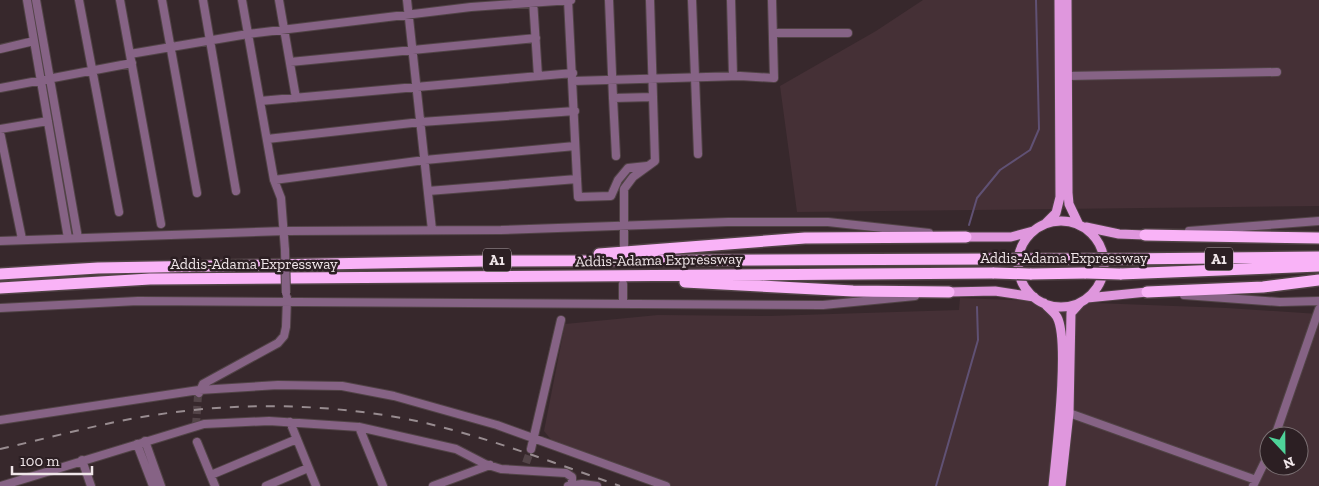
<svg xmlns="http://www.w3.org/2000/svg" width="1319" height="486" font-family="'Zilla Slab',serif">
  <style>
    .built { fill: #453036; fill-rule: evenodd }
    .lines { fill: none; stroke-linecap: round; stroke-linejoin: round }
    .stream { stroke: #605174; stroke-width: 2 }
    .minor-tunnel { stroke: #534448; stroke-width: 8; stroke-dasharray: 8 4; stroke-linecap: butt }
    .minor-casing { stroke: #514346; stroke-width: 10 }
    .major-casing { stroke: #514346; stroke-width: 11 }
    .highway-casing { stroke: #514346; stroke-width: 14 }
    .minor { stroke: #866385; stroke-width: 8 }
    .major { stroke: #df97dd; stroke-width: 9 }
    .highway { stroke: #f9b3f7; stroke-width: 11 }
    .rail { stroke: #988c90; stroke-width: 2; stroke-dasharray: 9 9; stroke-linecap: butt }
    .minor-bridge-casing { stroke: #514346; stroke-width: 10; stroke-linecap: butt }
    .highway-bridge-casing { stroke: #514346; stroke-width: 14; stroke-linecap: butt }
    .minor-bridge { stroke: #866385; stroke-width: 8 }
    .highway-bridge { stroke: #f9b3f7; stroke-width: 11 }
    .labels { text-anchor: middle; stroke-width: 5; stroke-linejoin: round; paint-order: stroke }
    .shield { fill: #2c1f23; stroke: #b5aaae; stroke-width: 1 }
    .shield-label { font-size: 14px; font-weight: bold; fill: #f0e6e9 }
    .street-label { font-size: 15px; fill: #f0e6e9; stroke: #2c1f23 }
  </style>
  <rect width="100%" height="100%" fill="#37282c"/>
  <path class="built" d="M923 0H1319V206L797 212 780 86 876 31Z
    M960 298 1227 308 1319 314V486H671L572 452 553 442 544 431 565 324 658 315 769 316 959 310ZM1269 436H1299V466H1269Z"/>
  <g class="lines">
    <path class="stream" d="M969 225 977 198 1000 170 1030 150 1039 129 1036 0
      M936 486 978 340 977 307"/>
    <path class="minor-tunnel" d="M196 426 198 395
      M526 463 531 449"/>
    <g class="minor-casing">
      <path id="minor" d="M27 0 68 238
        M36 0 78 238
        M79 0 119 212
        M120 0 161 224
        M162 0 197 193
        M203 0 236 191
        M242 0 274 180 281 198 285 250
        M279 0 296 98
        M407 0 432 230
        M533 0 538 76
        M568 0 577 179
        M609 0 613 98
        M692 0 698 154
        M731 0 733 76
        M773 33H848
        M0 49 34 41
        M130 54 248 34 471 7 571 0
        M290 62 536 38
        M1067 76 1277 72
        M573 81 740 76 774 78 772 0
        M0 88 132 63
        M260 101 573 73
        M0 129 48 121
        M0 132 22 239
        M267 139 421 122 575 111
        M616 156 613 98 653 97
        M274 180 425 160 575 146
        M428 191 577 179 578 197 611 196 618 180 628 168 647 166
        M1189 231 1319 221
        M0 241 285 231 501 230 728 222H828L929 233
        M624 246V189L633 177 655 161 650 0
        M1184 295 1280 302 1319 301
        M623 303V284
        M0 308 138 301 823 305 915 296
        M199 393 203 384 278 343 284 336 286 327 287 298
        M1069 413 1256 480
        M0 420 199 390 278 385 342 386 394 396 497 425 666 486
        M290 422 316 486
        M359 427 383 486
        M1275 436 1319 309
        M145 441 161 486
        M197 442 215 486
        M137 444 153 486
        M531 449 561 320
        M82 460 91 486
        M211 475 297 439
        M1 486 204 424 269 421 359 427 456 449 485 464 501 469 566 473 572 477V485
        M266 486 308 468
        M433 486 490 465
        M568 486 582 484 597 486
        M1253 486 1269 453"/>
    </g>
    <g class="major-casing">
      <path id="major" d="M1067 0 1068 193 1069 204 1079 225
        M1018 264a43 43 0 1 1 86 0a43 43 0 1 1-86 0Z
        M1046 223 1056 213 1060 197 1059 0
        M1086 227 1119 234 1145 235
        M966 237H1011L1033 231
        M949 292 995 291 1034 297
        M1087 298 1147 292
        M1044 303C1048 308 1054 312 1057 317 1070 341 1056 454 1053 486
        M1061 486 1069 413 1071 313 1080 303"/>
    </g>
    <g class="highway-casing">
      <path id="highway" d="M1145 235 1319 238
        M599 254 805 238 966 237
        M1033 259H1085
        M1119 259 1319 257
        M0 274 98 268 487 261 994 259
        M1030 274 1086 273
        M1120 274 1319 266
        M685 282 853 291 949 292
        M0 288 150 279 994 273
        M1147 292 1263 287 1319 280"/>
    </g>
    <use href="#minor" class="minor"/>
    <use href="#major" class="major"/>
    <use href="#highway" class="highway"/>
    <path class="rail" d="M0 449C49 438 98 424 148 416 234 402 321 403 407 419 480 434 551 462 620 486"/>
    <g class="minor-bridge-casing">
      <path id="minor-bridge" d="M285 250 286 293"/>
    </g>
    <g class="highway-bridge-casing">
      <path id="highway-bridge" d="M994 259H1033
        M1085 259H1119
        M994 273 1030 274
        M1086 273 1120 274"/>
    </g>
    <use href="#minor-bridge" class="minor-bridge"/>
    <use href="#highway-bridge" class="highway-bridge"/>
  </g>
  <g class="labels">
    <g class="shield">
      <rect x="1205" y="247.5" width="28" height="23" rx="4"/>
      <rect x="483" y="248.5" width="28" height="23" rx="4"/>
    </g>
    <g class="shield-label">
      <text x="1219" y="264">A1</text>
      <text x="497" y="265">A1</text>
    </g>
    <g class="street-label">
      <text x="1064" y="263">Addis-Adama Expressway</text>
      <text transform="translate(659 260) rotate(-1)" y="5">Addis-Adama Expressway</text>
      <text x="254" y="269">Addis-Adama Expressway</text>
    </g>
  </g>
  <g transform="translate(1284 451) rotate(158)"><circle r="24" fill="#2c1f23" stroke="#7a6f72"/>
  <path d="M0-4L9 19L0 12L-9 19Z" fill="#4ed399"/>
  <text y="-8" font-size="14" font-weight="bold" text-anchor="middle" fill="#f0e6e9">N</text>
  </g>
  <path d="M12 466v8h80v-8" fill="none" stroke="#f0e6e9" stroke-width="2.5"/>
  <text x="20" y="466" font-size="15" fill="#f0e6e9" stroke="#2c1f23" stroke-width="4" paint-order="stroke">100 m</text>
</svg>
